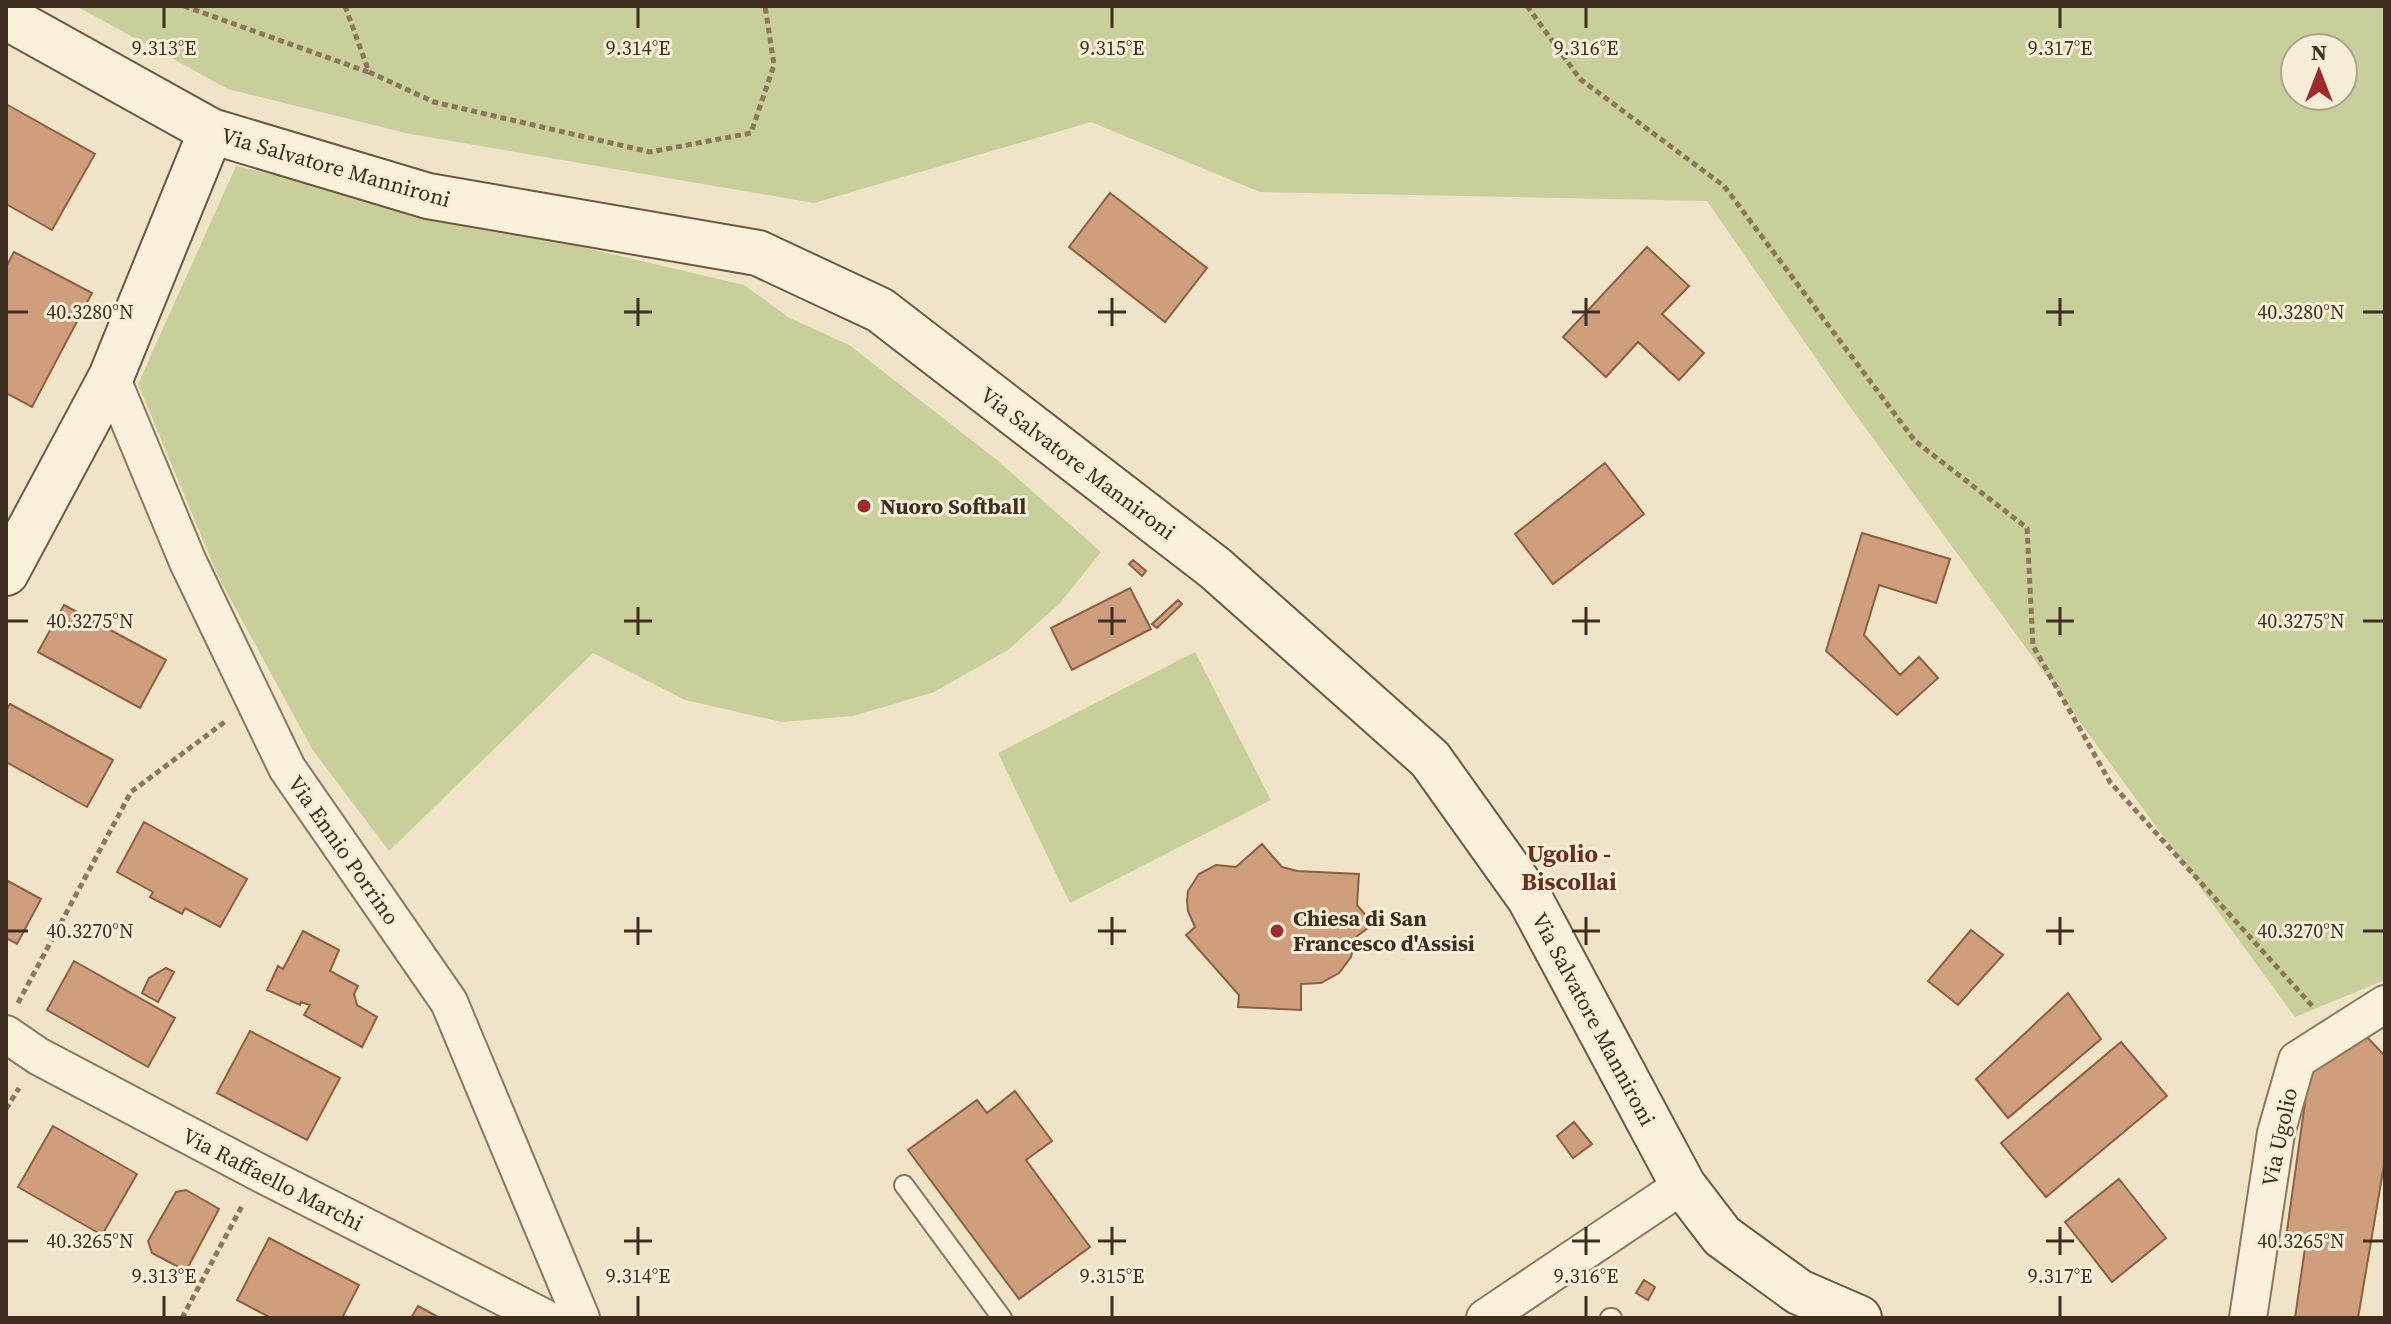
<svg xmlns="http://www.w3.org/2000/svg" width="2391" height="1324" font-family="'Source Serif 4',serif">
  <style>
    .green { fill: #c9cf9b; fill-rule: evenodd }
    .building { fill: #cf9f7d; stroke: #8d5f41; stroke-width: 2 }
    .lines { fill: none; stroke-linecap: round; stroke-linejoin: round }
    .lane-casing { stroke: #8d765c; stroke-width: 22 }
    .street-casing { stroke: #8d765c; stroke-width: 40 }
    .secondary-casing { stroke: #6f573f; stroke-width: 48 }
    .path { stroke: #8d765c; stroke-width: 5; stroke-dasharray: 6 4; stroke-linecap: butt }
    .lane { stroke: #faf1dc; stroke-width: 18 }
    .street { stroke: #faf1dc; stroke-width: 36 }
    .secondary { stroke: #faf1dc; stroke-width: 44 }
    .ticks { fill: none; stroke: #3d2e20; stroke-width: 3 }
    .poi-dot { fill: #9e2a2b; stroke: #f7eed8; stroke-width: 3 }
    .labels { text-anchor: middle; stroke-width: 6; stroke-linejoin: round; paint-order: stroke }
    .street-label { font-size: 22px; fill: #3d2e20; stroke: #f7eed8 }
    .poi-label { font-size: 22px; font-weight: bold; fill: #3d2e20; stroke: #f7eed8; text-anchor: start }
    .neighbourhood-label { font-size: 24px; font-weight: bold; fill: #6b2e1e; stroke: #f7eed8 }
    .ticks-label { font-size: 20px; text-anchor: middle; fill: #3d2e20; stroke: #f7eed8; stroke-width: 6; stroke-linejoin: round; paint-order: stroke }
  </style>
  <rect width="100%" height="100%" fill="#f0e4c8"/>
  <path class="green" d="M76 6H2385V980L2295 1017 1835 386 1707 201 1260 192 1091 122 814 203 410 134 228 89ZM2295 48H2343V96H2295Z
    M236 166 744 285 788 317 849 345 997 460 1101 552 1060 603 1008 650 934 692 853 716 782 722 685 700 593 653 389 851 312 749 218 576 138 384Z
    M1195 652 1271 800 1070 903 998 753Z"/>
  <path class="building" d="M6 104 95 154 52 230 6 204Z
    M1110 193 1207 268 1165 322 1069 247Z
    M1647 247 1689 286 1662 314 1704 353 1679 380 1638 342 1606 377 1563 337Z
    M14 252 92 293 32 407 6 393V267Z
    M1605 463 1644 514 1553 584 1515 534Z
    M1862 533 1950 559 1936 603 1879 585 1864 635 1900 675 1919 657 1938 678 1897 715 1826 651Z
    M1133 560 1146 571 1142 576 1129 564Z
    M1130 588 1151 629 1072 670 1051 628Z
    M1178 600 1182 604 1157 628 1152 624Z
    M64 605 166 660 140 708 38 652Z
    M10 704 113 760 87 807 6 762V710Z
    M144 822 247 879 220 927 185 908 182 914 150 897 153 892 117 872Z
    M1262 844 1282 867 1297 871 1359 874 1357 905 1373 924 1356 937 1351 957 1339 973 1321 983 1301 984V1010L1238 1007 1239 995 1186 935 1195 927 1188 911 1187 901 1188 891 1199 874 1216 865 1236 867Z
    M6 880 41 899 17 944 6 938Z
    M1971 930 2003 955 1958 1005 1928 981Z
    M303 931 339 950 330 971 358 986 354 994 357 1005 377 1017 362 1047 304 1015 310 1005 301 1002 300 1005 267 990 278 966 283 969Z
    M74 961 175 1018 148 1067 47 1010Z
    M166 968 174 972 158 1002 142 993 149 978Z
    M2068 993 2101 1039 2008 1118 1976 1079Z
    M250 1031 340 1078 307 1140 217 1093Z
    M2365 1035 2385 1056V1159L2358 1318H2295L2305 1248 2285 1245 2309 1074Z
    M2121 1042 2167 1096 2046 1197 2001 1143Z
    M1015 1091 1052 1141 1026 1160 1090 1247 1019 1299 908 1150 977 1100 987 1113Z
    M1574 1122 1592 1144 1573 1158 1557 1136Z
    M53 1126 137 1174 102 1235 18 1187Z
    M2119 1179 2166 1238 2112 1282 2065 1222Z
    M186 1190 219 1209 186 1271 152 1253 148 1241 176 1192Z
    M269 1238 359 1285 342 1318H271L237 1300Z
    M1644 1280 1655 1287 1648 1300 1636 1293Z
    M418 1306 440 1318H411Z"/>
  <g class="lines">
    <g class="lane-casing">
      <path id="lane" d="M904 1185 1002 1318
        M1610 1318H1612"/>
    </g>
    <g class="street-casing">
      <path id="street" d="M111 377 188 562 287 768 449 1002 581 1318
        M6 1034 38 1056 260 1173 545 1318
        M1485 1318 1683 1185
        M2248 1318 2276 1133 2297 1060 2385 1004"/>
    </g>
    <g class="secondary-casing">
      <path id="secondary" d="M6 17 211 131 428 196 758 253 880 310 1215 568 1430 759 1530 899 1683 1185 1722 1236 1799 1292 1859 1318
        M6 573 111 377 211 131"/>
    </g>
    <path class="path" d="M184 6 368 72
      M345 6 369 72 434 102 650 152 751 133 774 65 765 6
      M1527 6 1580 79 1724 186 1915 441 2027 528 2033 646 2110 782 2314 1008
      M18 1003 131 792 226 721
      M6 1109 19 1088
      M182 1318 242 1206"/>
    <use href="#lane" class="lane"/>
    <use href="#street" class="street"/>
    <use href="#secondary" class="secondary"/>
  </g>
  <path class="ticks" d="M164 8V28M638 8V28M1112 8V28M1586 8V28M2060 8V28M638 298V326M1112 298V326M1586 298V326M2060 298V326M8 312H28M624 312H652M1098 312H1126M1572 312H1600M2046 312H2074M2363 312H2383M638 607V635M1112 607V635M1586 607V635M2060 607V635M8 621H28M624 621H652M1098 621H1126M1572 621H1600M2046 621H2074M2363 621H2383M638 917V945M1112 917V945M1586 917V945M2060 917V945M8 931H28M624 931H652M1098 931H1126M1572 931H1600M2046 931H2074M2363 931H2383M638 1227V1255M1112 1227V1255M1586 1227V1255M2060 1227V1255M8 1241H28M624 1241H652M1098 1241H1126M1572 1241H1600M2046 1241H2074M2363 1241H2383M164 1296V1316M638 1296V1316M1112 1296V1316M1586 1296V1316M2060 1296V1316"/>
  <g class="poi-dot">
    <circle cx="864" cy="506" r="8"/>
    <circle cx="1277" cy="931" r="8"/>
  </g>
  <g class="labels">
    <g class="street-label">
      <text transform="translate(336 167) rotate(16)" y="8">Via Salvatore Mannironi</text>
      <text transform="translate(1078 463) rotate(37)" y="8">Via Salvatore Mannironi</text>
      <text transform="translate(344 850) rotate(55)" y="8">Via Ennio Porrino</text>
      <text transform="translate(1594 1019) rotate(62)" y="8">Via Salvatore Mannironi</text>
      <text transform="translate(2279 1137) rotate(-78)" y="8">Via Ugolio</text>
      <text transform="translate(273 1179) rotate(27)" y="8">Via Raffaello Marchi</text>
    </g>
    <g class="poi-label">
      <text x="880" y="514">Nuoro Softball</text>
      <text x="1293" y="926">Chiesa di San<tspan x="1293" dy="25">Francesco d'Assisi</tspan></text>
    </g>
    <g class="neighbourhood-label">
      <text x="1569" y="862">Ugolio -<tspan x="1569" dy="28">Biscollai</tspan></text>
    </g>
  </g>
  <g class="ticks-label">
    <text x="164" y="55">9.313°E</text>
    <text x="638" y="55">9.314°E</text>
    <text x="1112" y="55">9.315°E</text>
    <text x="1586" y="55">9.316°E</text>
    <text x="2060" y="55">9.317°E</text>
    <text x="90" y="319">40.3280°N</text>
    <text x="2301" y="319">40.3280°N</text>
    <text x="90" y="628">40.3275°N</text>
    <text x="2301" y="628">40.3275°N</text>
    <text x="90" y="938">40.3270°N</text>
    <text x="2301" y="938">40.3270°N</text>
    <text x="90" y="1248">40.3265°N</text>
    <text x="2301" y="1248">40.3265°N</text>
    <text x="164" y="1283">9.313°E</text>
    <text x="638" y="1283">9.314°E</text>
    <text x="1112" y="1283">9.315°E</text>
    <text x="1586" y="1283">9.316°E</text>
    <text x="2060" y="1283">9.317°E</text>
  </g>
  <rect width="2391" height="1324" fill="none" stroke="#3d2e20" stroke-width="16"/>
  <g transform="translate(2319 72)"><circle r="38" fill="#f7eed8" stroke="#ada18e" stroke-width="2"/>
  <path d="M0-6L14 30L0 20L-14 30Z" fill="#9e2a2b"/>
  <text y="-12" font-size="22" font-weight="bold" text-anchor="middle" fill="#3d2e20">N</text>
  </g>
</svg>
